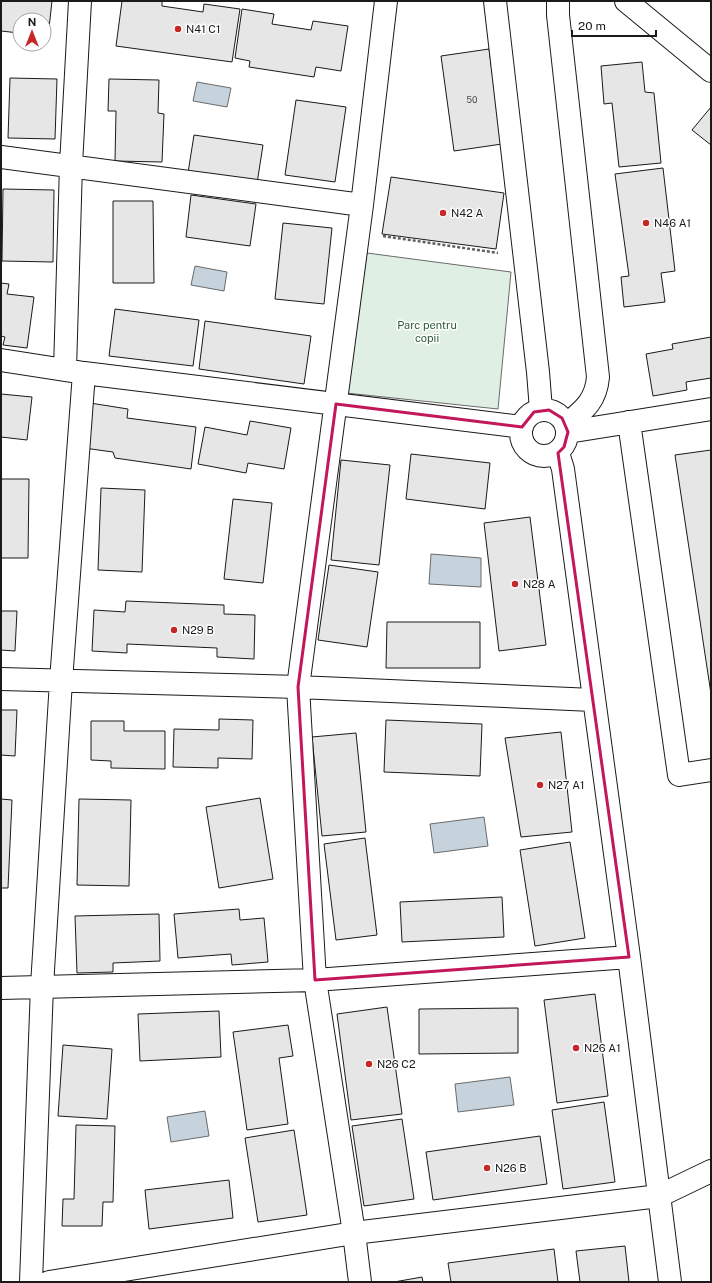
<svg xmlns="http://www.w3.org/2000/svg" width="712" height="1283" font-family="'Public Sans',sans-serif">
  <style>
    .green { fill: #e0efe3; stroke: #6a6a6a }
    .water { fill: #c6d2dc; stroke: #6a6a6a }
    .building { fill: #e6e6e6; stroke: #1a1a1a }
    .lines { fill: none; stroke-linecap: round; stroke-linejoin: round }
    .minor-casing { stroke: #1a1a1a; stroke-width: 24 }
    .path { stroke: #5f5f5f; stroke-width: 2.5; stroke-dasharray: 3 2; stroke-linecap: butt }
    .minor { stroke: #fff; stroke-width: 22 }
    .marked { fill: none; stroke: #c2185b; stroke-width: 3; stroke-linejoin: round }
    .poi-dot { fill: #c62828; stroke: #fff; stroke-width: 1.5 }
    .labels { text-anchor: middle; stroke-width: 3; stroke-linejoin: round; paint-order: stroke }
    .number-label { font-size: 9px; fill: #4d4d4d }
    .poi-label { font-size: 11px; fill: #1a1a1a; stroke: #fff; text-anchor: start }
    .park-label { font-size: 11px; fill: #2b5a34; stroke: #fff }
  </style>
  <rect width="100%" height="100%" fill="#fff"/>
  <path class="green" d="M367 253 511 272 498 409 346 393Z"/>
  <path class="water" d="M197 82 231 88 227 107 193 101Z
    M195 266 227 272 224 291 191 285Z
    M431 554 481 558V587L429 584Z
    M484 817 488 846 434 853 430 824Z
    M510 1077 514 1105 458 1112 455 1084Z
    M205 1111 209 1136 171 1142 167 1117Z"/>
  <path class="building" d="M1 1H52L49 28H44V20H20V25H18L19 33 1 31Z
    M122 1H162V6L203 12 204 4 240 9 232 62 116 46Z
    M242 9 274 14 272 24 311 30 313 21 348 26 341 71 316 67 314 77 249 67 250 61 235 58Z
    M489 49 502 144 454 151 441 56Z
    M642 62 645 92 654 93 661 163 619 167 612 103 604 104 601 66Z
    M10 78 57 79 55 139 8 138Z
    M109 79 159 80 158 113 164 114 162 162 115 161 116 111H108Z
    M296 100 346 107 335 182 285 175Z
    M711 107V145L692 130Z
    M194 135 263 145 256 190 187 179Z
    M663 168 675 271 661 273 665 302 624 307 621 277 629 276 615 174Z
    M391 177 504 193 496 249 382 234Z
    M3 189 54 190 53 262 2 261Z
    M191 195 256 204 250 246 186 237Z
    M113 201H153L154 283H113Z
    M283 223 332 228 324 304 275 299Z
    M1 283 9 284 7 294 34 297 27 348 3 345 5 337 1 336Z
    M115 309 199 320 193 366 109 356Z
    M205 321 311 336 304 384 199 369Z
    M711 337V378L686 382 687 390 653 396 646 354 673 349 672 344Z
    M1 394 32 397 27 440 1 437Z
    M90 403 128 409 127 418 196 427 191 469 115 458 113 452 84 448Z
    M250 421 291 428 284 469 248 463 246 473 198 464 205 427 247 435Z
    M711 450V694L675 455Z
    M411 454 490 463 485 509 406 499Z
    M341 460 390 465 379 565 331 560Z
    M1 479H29L28 558H1Z
    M101 488 145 490 142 572 98 570Z
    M233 499 272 503 263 583 224 579Z
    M530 517 546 645 499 651 484 523Z
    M329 565 378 572 367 647 318 640Z
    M126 601 224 605V614L255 615 254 659 217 657V648L127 644V653L92 651 94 610 125 612Z
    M1 611H17L15 651 1 650Z
    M387 622H480V668H386Z
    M1 710H17L15 756 1 755Z
    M219 719 253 720 252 759 218 758V768L173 767 174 729 219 730Z
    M386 720 482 724 480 776 384 772Z
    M91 721H124V731H165V769L111 768V761L91 760Z
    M561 732 572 832 521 837 505 738Z
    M356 733 366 832 322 836 312 737Z
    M260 798 273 879 219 888 206 807Z
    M1 799 12 800 8 888H1Z
    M79 799 131 800 129 886 77 885Z
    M365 838 377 935 336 940 324 844Z
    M570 842 585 938 535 946 520 850Z
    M502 897 504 937 402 942 400 902Z
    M239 909 240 920 264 918 268 962 232 965 231 954 178 958 174 914Z
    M159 914 160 961 113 963V972L77 973 75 916Z
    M595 994 608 1096 557 1103 544 1000Z
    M387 1007 402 1114 351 1120 337 1014Z
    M518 1008V1053L419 1054V1009Z
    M219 1011 221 1057 140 1061 138 1014Z
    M288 1025 293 1056 279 1058 288 1124 247 1130 233 1032Z
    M63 1045 112 1049 107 1119 58 1116Z
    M604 1102 615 1182 563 1189 552 1110Z
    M402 1119 414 1199 364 1206 352 1126Z
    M76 1125 115 1126 113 1202H103L102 1226H62L63 1199H74Z
    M294 1130 307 1215 258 1222 245 1138Z
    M540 1136 547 1184 433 1200 426 1152Z
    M229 1180 233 1218 149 1229 145 1190Z
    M625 1246 629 1282H580L576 1251Z
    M554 1249 558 1282H451L448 1263Z
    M422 1277 423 1282H394Z"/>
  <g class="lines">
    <g class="minor-casing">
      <path id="minor" d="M495 1 538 372 541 410
        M558 1V15L598 377C596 401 584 410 566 425
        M626 1 711 71
        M1 157 362 205
        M1 360 84 373 522 427
        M65 370 71 165 80 1
        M521 433a23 23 0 1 1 46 0a23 23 0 1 1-46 0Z
        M629 422 679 775 711 770
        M568 432 711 409
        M558 453 563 469 629 957 670 1282
        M1 679 298 687 593 700
        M1 988 315 980 629 957
        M31 1282 42 986 61 681 84 373
        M49 1282 354 1233 315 980 298 687 362 205 386 1
        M360 1282 354 1233 659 1196 711 1171"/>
    </g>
    <path class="path" d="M383 236 498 253"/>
    <use href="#minor" class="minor"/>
  </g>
  <path class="marked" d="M336 404 522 427 534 412 549 410 562 418 568 432 564 447 558 453 629 957 315 980 298 687Z"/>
  <g class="poi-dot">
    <circle cx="178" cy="29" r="4"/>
    <circle cx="443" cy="213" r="4"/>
    <circle cx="646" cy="223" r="4"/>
    <circle cx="515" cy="584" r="4"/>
    <circle cx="174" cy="630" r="4"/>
    <circle cx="540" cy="785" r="4"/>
    <circle cx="576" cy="1048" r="4"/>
    <circle cx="369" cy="1064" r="4"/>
    <circle cx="487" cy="1168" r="4"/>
  </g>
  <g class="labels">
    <g class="number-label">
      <text x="472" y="103">50</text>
    </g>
    <g class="poi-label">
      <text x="186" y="33">N41 C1</text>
      <text x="451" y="217">N42 A</text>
      <text x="654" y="227">N46 A1</text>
      <text x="523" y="588">N28 A</text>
      <text x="182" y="634">N29 B</text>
      <text x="548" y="789">N27 A1</text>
      <text x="584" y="1052">N26 A1</text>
      <text x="377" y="1068">N26 C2</text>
      <text x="495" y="1172">N26 B</text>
    </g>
    <g class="park-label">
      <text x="427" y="329">Parc pentru<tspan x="427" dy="13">copii</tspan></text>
    </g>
  </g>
  <rect width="712" height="1283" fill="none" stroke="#1a1a1a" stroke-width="4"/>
  <g transform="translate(32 32)"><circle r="19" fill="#ffffff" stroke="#a3a3a3"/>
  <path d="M0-3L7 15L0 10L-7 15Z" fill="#c62828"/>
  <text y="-6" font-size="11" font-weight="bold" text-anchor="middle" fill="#1a1a1a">N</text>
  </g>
  <path d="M572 30v6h84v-6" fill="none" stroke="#1a1a1a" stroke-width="2"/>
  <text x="578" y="30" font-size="12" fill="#1a1a1a" stroke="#ffffff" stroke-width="3" paint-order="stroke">20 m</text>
</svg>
